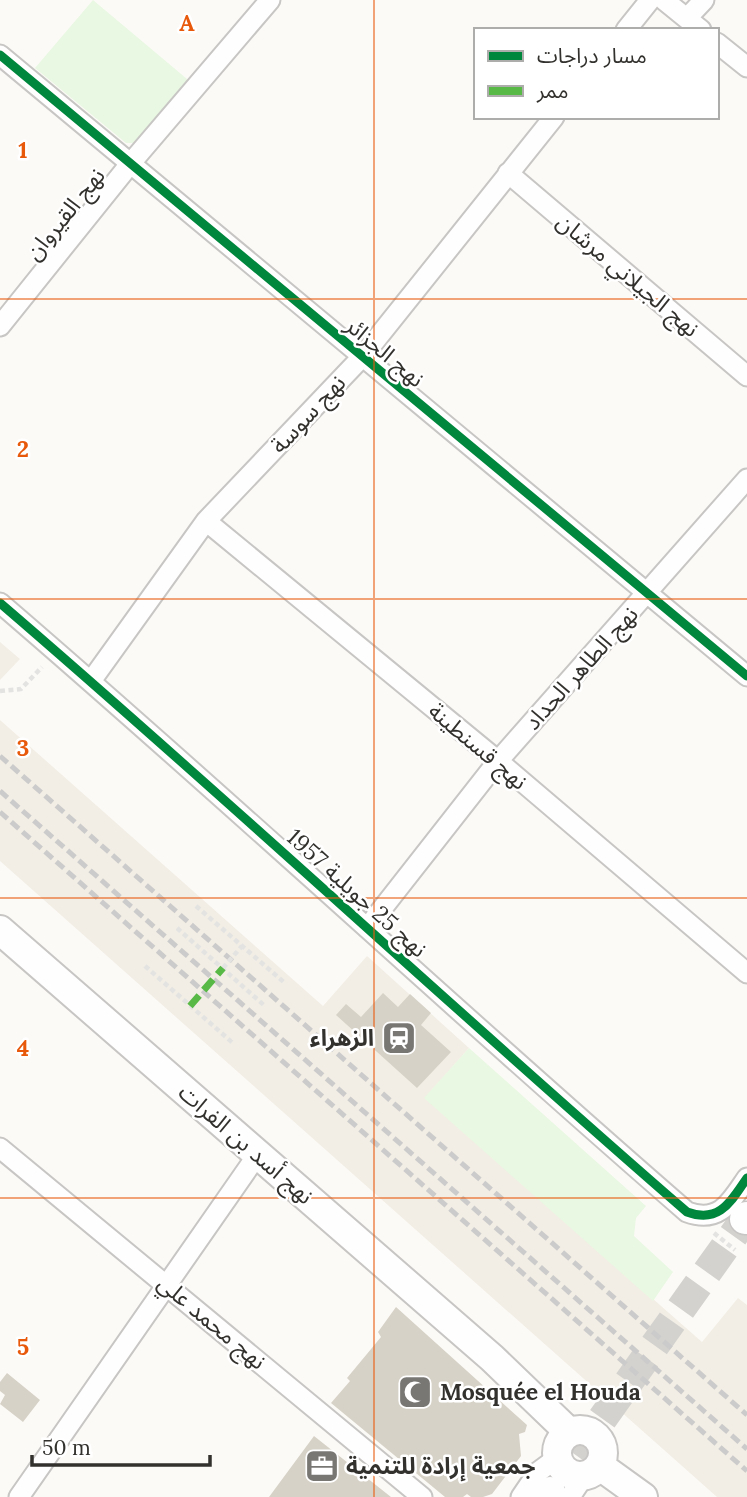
<svg xmlns="http://www.w3.org/2000/svg" width="747" height="1497" font-family="Lora,'Noto Sans Arabic',serif">
  <style>
    .built { fill: #f2eee5 }
    .green { fill: #e9f8e2 }
    .building { fill: #d7d2c7 }
    .lines { fill: none; stroke-linecap: round; stroke-linejoin: round }
    .primary-tunnel { stroke: #d4d2cf; stroke-width: 30; stroke-dasharray: 30 15; stroke-linecap: butt }
    .street-casing { stroke: #c8c6c4; stroke-width: 23 }
    .secondary-casing { stroke: #c8c6c4; stroke-width: 32 }
    .primary-casing { stroke: #c8c6c4; stroke-width: 33 }
    .path { stroke: #e3e3e2; stroke-width: 4.5; stroke-dasharray: 5 3.5; stroke-linecap: butt }
    .street { stroke: #fffefe; stroke-width: 19 }
    .secondary { stroke: #fffefe; stroke-width: 28 }
    .primary { stroke: #fffefe; stroke-width: 30 }
    .rail { stroke: #cccbcb; stroke-width: 5; stroke-dasharray: 10 5; stroke-linecap: butt }
    .path-bridge { stroke: #e3e3e2; stroke-width: 4.5; stroke-dasharray: 5 3.5; stroke-linecap: butt }
    .quiet { stroke: #58b947; stroke-width: 7; stroke-dasharray: 14 7; stroke-linecap: butt }
    .cycleway-casing { stroke: #fff; stroke-width: 13 }
    .cycleway { stroke: #00873e; stroke-width: 9 }
    .grid { fill: none; stroke: #e8590c; stroke-width: 2; stroke-opacity: 0.55 }
    .labels { text-anchor: middle; stroke-width: 5; stroke-linejoin: round; paint-order: stroke }
    .street-label { font-size: 23px; fill: #32312e; stroke: #fff }
    .poi-label { font-size: 23px; font-weight: bold; fill: #32312e; stroke: #fff; text-anchor: start }
    .grid-label { font-size: 23px; text-anchor: middle; font-weight: bold; fill: #e8590c; stroke: #fff; stroke-width: 5; stroke-linejoin: round; paint-order: stroke }
  </style>
  <rect width="100%" height="100%" fill="#fcfaf7"/>
  <path class="built" d="M0 642 20 659 0 680Z
    M0 720 323 1006 367 956 469 1048 425 1098 702 1342 738 1298 747 1305V1497H717L0 861Z"/>
  <path class="green" d="M93 0 193 84 145 143H126L35 68Z
    M469 1048 646 1206 636 1218 634 1236 673 1272 653 1301 424 1098Z"/>
  <path class="building" d="M383 993 398 1007 410 994 431 1013 421 1025 451 1052 417 1088 336 1015 346 1004 361 1017Z
    M396 1307 527 1425 525 1432 519 1434 521 1456 492 1494 483 1497H471L467 1494 463 1497H445L331 1403 350 1381 347 1378 381 1337 378 1332Z
    M7 1373 40 1400 23 1422 0 1404 5 1395 0 1391V1382Z
    M314 1436 391 1497H269Z"/>
  <g class="lines">
    <path class="primary-tunnel" d="M550 1492 745 1219"/>
    <g class="street-casing">
      <path id="street" d="M664 0 701 30
        M687 18 704 0
        M626 30 650 0
        M717 43 747 67
        M0 55 747 676
        M508 173 747 376
        M0 326 130 164 270 0
        M206 521 498 761 747 973
        M0 603C232 802 456 1012 687 1212 720 1224 731 1201 747 1178
        M91 681 206 521 362 357 554 117
        M367 928 498 761 747 479
        M0 1148 422 1497
        M19 1497 258 1154
        M521 1497 538 1472 557 1458
        M570 1497 584 1476"/>
    </g>
    <g class="secondary-casing">
      <path id="secondary" d="M0 930 492 1358 569 1432
        M557 1453a23 23 0 1 1 46 0a23 23 0 1 1-46 0Z
        M600 1466 643 1497"/>
    </g>
    <g class="primary-casing">
      <path id="primary" d="M745 1219 747 1217
        M547 1497 550 1492"/>
    </g>
    <path class="path" d="M0 691 21 689 42 667
      M196 906 286 984
      M177 928 266 1007
      M145 966 234 1044
      M714 1233 735 1250"/>
    <use href="#street" class="street"/>
    <use href="#secondary" class="secondary"/>
    <use href="#primary" class="primary"/>
    <path class="rail" d="M0 756 747 1415
      M0 791 747 1449
      M0 812 747 1471"/>
    <path class="path-bridge" d="M223 968 242 946"/>
    <path class="quiet" d="M190 1006 223 968"/>
    <g class="cycleway-casing">
      <path id="cycleway" d="M0 55 747 676
        M0 603C232 802 456 1012 687 1212 720 1224 731 1201 747 1178"/>
    </g>
    <use href="#cycleway" class="cycleway"/>
  </g>
  <path class="grid" d="M374 0V1497M0 299H747M0 599H747M0 898H747M0 1198H747"/>
  <defs>
    <g id="station-square" transform="scale(1.75)"><rect x="-9" y="-9" width="18" height="18" rx="4" fill="#797774" stroke="#fff"/><path d="M-3-6H3Q5-6 5-4V2Q5 4 3 4L4.5 6H3L1.5 4h-3L-3 6H-4.5L-3 4Q-5 4-5 2V-4Q-5-6-3-6ZM-3.5-4v3h7v-3ZM-3.5 1v1.5H-2V1ZM2 1v1.5H3.5V1Z" fill="#fff"/></g>
    <g id="mosque-square" transform="scale(1.75)"><rect x="-9" y="-9" width="18" height="18" rx="4" fill="#797774" stroke="#fff"/><path d="M3.5-4.9A6 6 0 1 0 3.5 4.9A5 5 0 1 1 3.5-4.9Z" fill="#fff"/></g>
    <g id="office-square" transform="scale(1.75)"><rect x="-9" y="-9" width="18" height="18" rx="4" fill="#797774" stroke="#fff"/><path d="M-6-3h4V-5.5h4V-3h4V5H-6ZM-1-4.5V-3h2v-1.5ZM-6 0V1H6V0Z" fill="#fff"/></g>
  </defs>
  <g fill-rule="evenodd">
    <use href="#station-square" x="399" y="1038"/>
    <use href="#mosque-square" x="415" y="1392"/>
    <use href="#office-square" x="322" y="1466"/>
  </g>
  <g class="labels">
    <g class="street-label">
      <text transform="translate(65 214) rotate(-51)" y="8">نهج القيروان</text>
      <text transform="translate(628 275) rotate(40)" y="8">نهج الجيلاني مرشان</text>
      <text transform="translate(385 352) rotate(40)" y="8">نهج الجزائر</text>
      <text transform="translate(308 414) rotate(-47)" y="8">نهج سوسة</text>
      <text transform="translate(581 668) rotate(-48)" y="8">نهج الطاهر الحداد</text>
      <text transform="translate(478 746) rotate(40)" y="8">نهج قسنطينة</text>
      <text transform="translate(357 893) rotate(42)" y="8">نهج 25 جويلية 1957</text>
      <text transform="translate(246 1144) rotate(41)" y="8">نهج أسد بن الفرات</text>
      <text transform="translate(212 1322) rotate(40)" y="8">نهج محمد علي</text>
    </g>
    <g class="poi-label">
      <text x="374" y="1046" text-anchor="end">الزهراء</text>
      <text x="440" y="1400">Mosquée el Houda</text>
      <text x="346" y="1474">جمعية إرادة للتنمية</text>
    </g>
  </g>
  <g class="grid-label">
    <text x="187" y="31">A</text>
    <text x="23" y="158">1</text>
    <text x="23" y="457">2</text>
    <text x="23" y="756">3</text>
    <text x="23" y="1056">4</text>
    <text x="23" y="1355">5</text>
  </g>
  <rect x="474" y="28" width="245" height="91" fill="#ffffff" stroke="#adadab" stroke-width="2"/>
  <rect x="488" y="51" width="35" height="10" fill="#00873e" stroke="#adadab" stroke-width="2"/>
  <text x="537" y="63" font-size="21" fill="#32312e">مسار دراجات</text>
  <rect x="488" y="86" width="35" height="10" fill="#58b947" stroke="#adadab" stroke-width="2"/>
  <text x="537" y="98" font-size="21" fill="#32312e">ممر</text>
  <path d="M32 1455v10h178v-10" fill="none" stroke="#32312e" stroke-width="3.5"/>
  <text x="42" y="1455" font-size="21" fill="#32312e" stroke="#ffffff" stroke-width="5" paint-order="stroke">50 m</text>
</svg>
